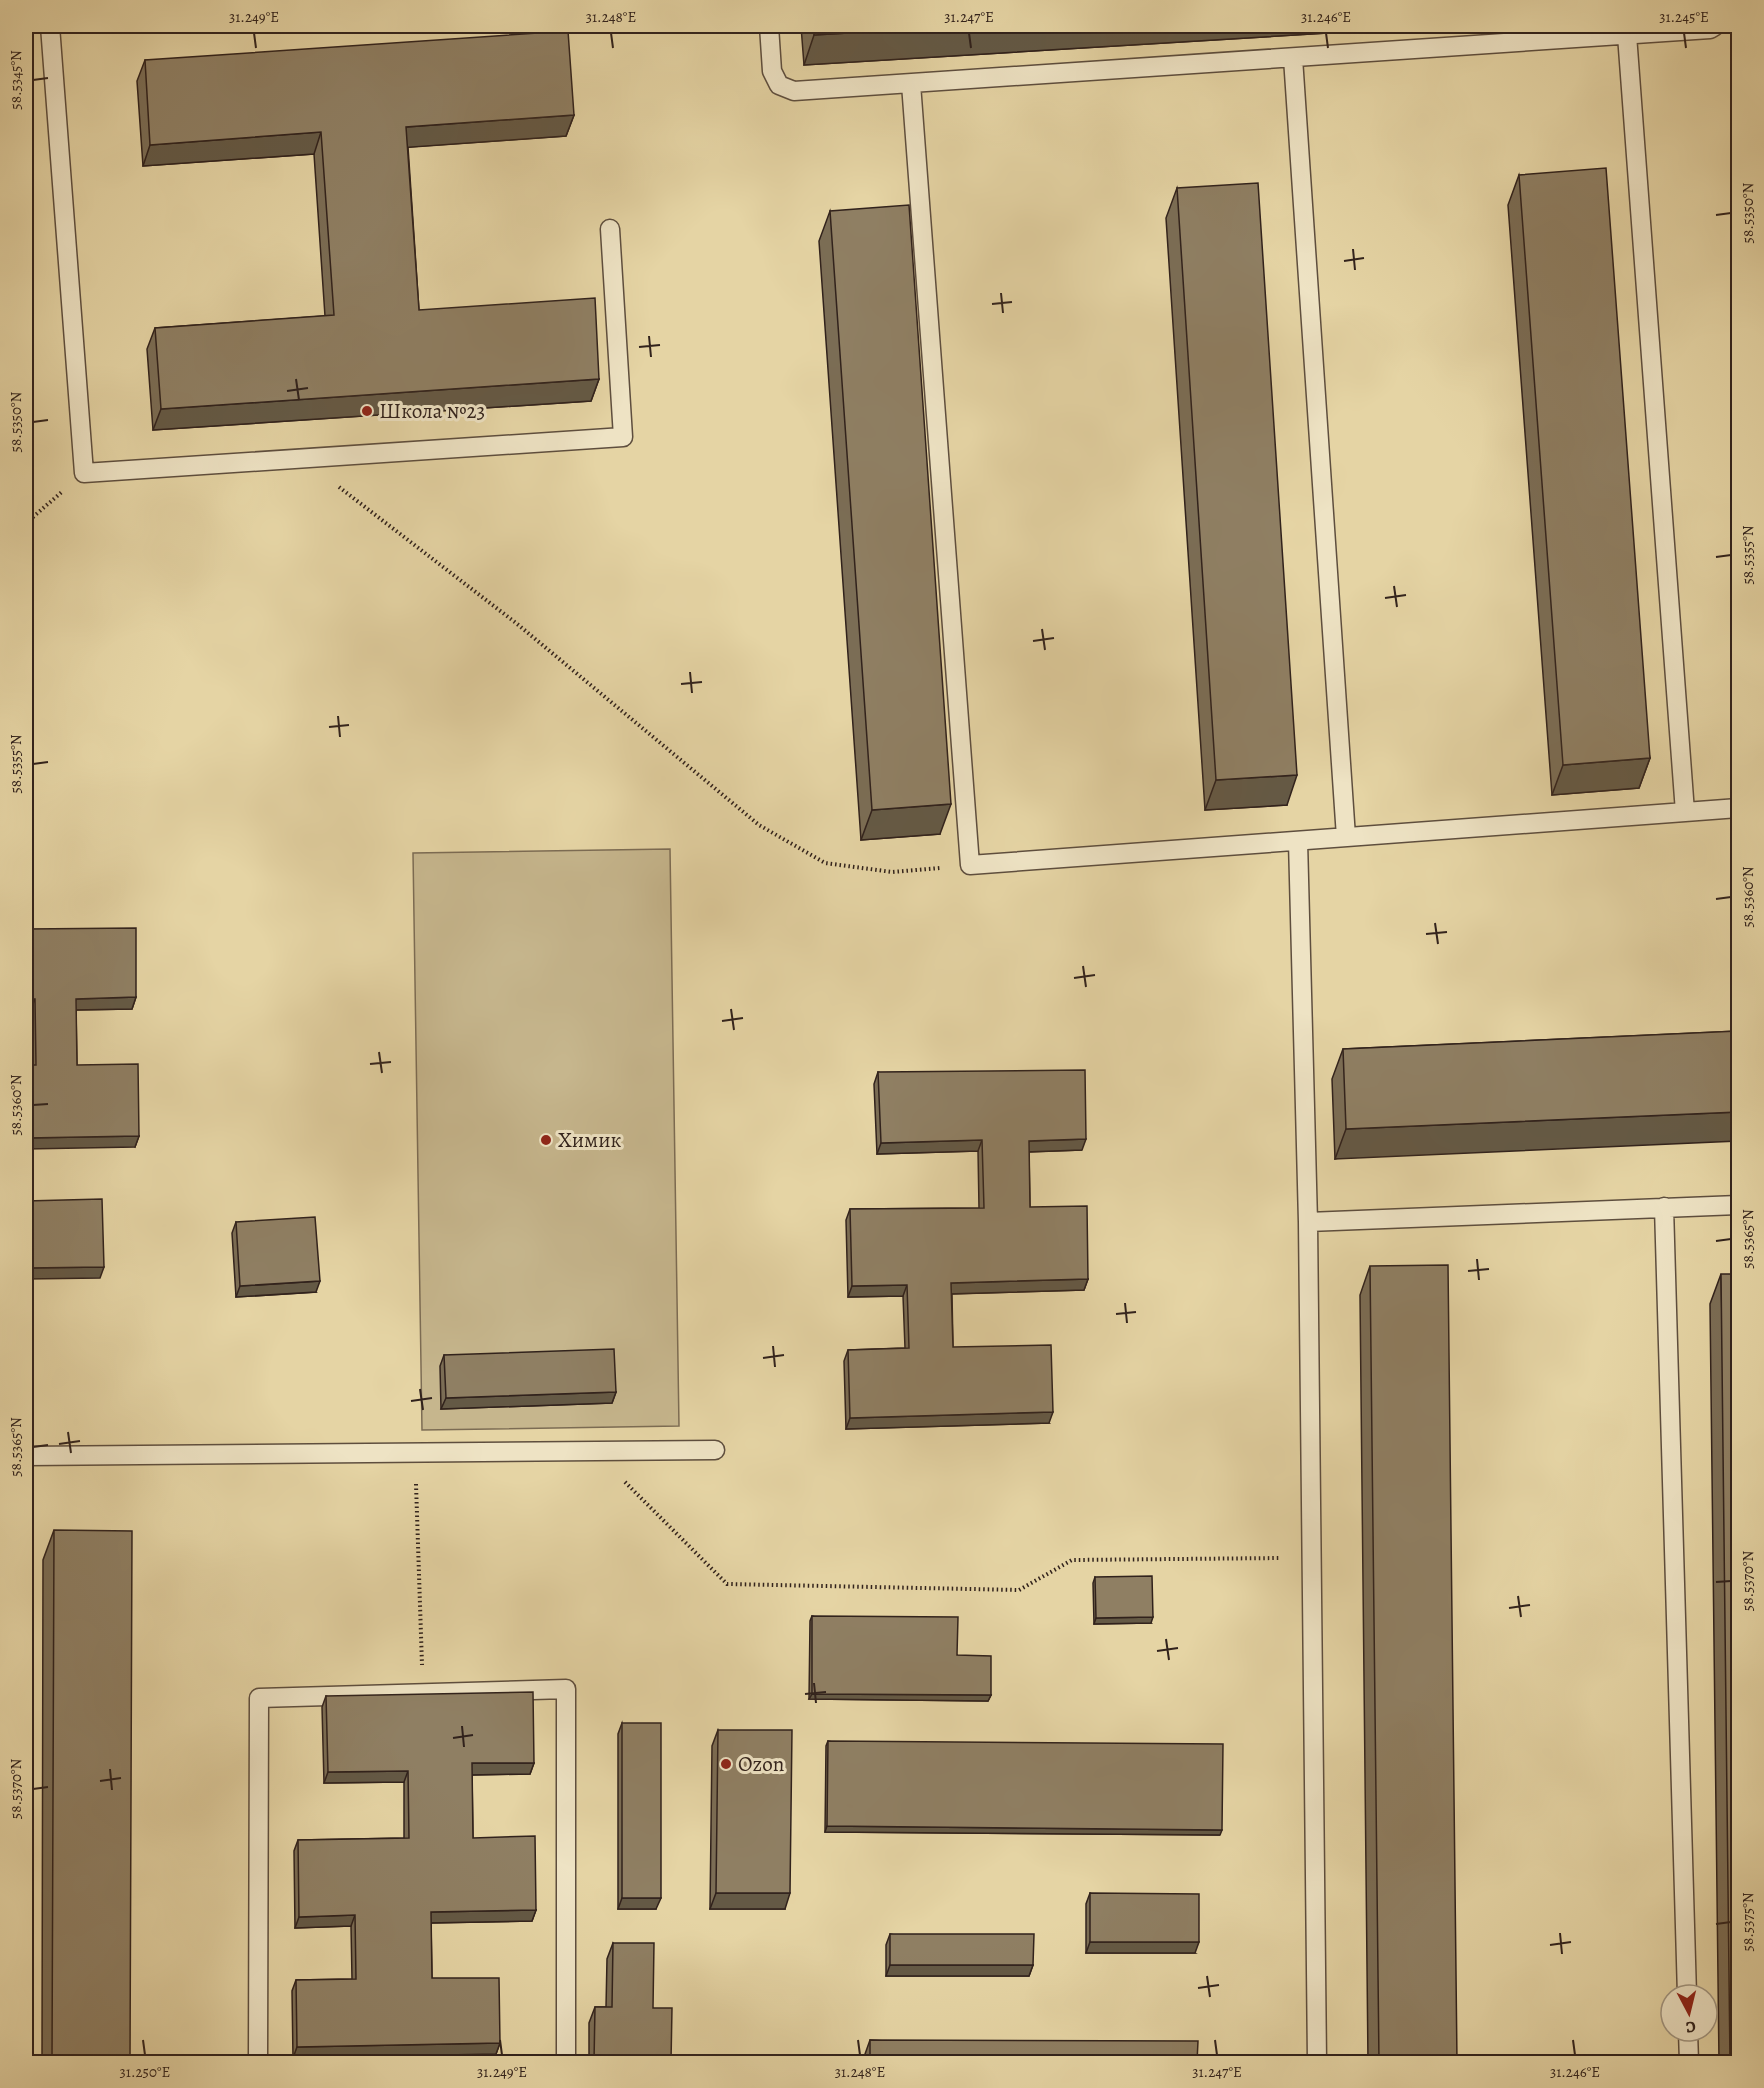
<svg xmlns="http://www.w3.org/2000/svg" width="1764" height="2088" font-family="Alegreya,serif">
  <style>
    .garden { fill: #c6b68d; stroke: #7c6c54; stroke-width: 1.5 }
    .lines { fill: none; stroke-linecap: round; stroke-linejoin: round }
    .lane-casing { stroke: #5e4e3e; stroke-width: 21 }
    .path { stroke: #31221c; stroke-width: 4; stroke-dasharray: 1.5 3; stroke-linecap: butt }
    .lane { stroke: #eee3c4; stroke-width: 18 }
    .wall { fill: #7b6d55; stroke: #31221c; stroke-width: 1.5 }
    .shaded-wall { fill: #645945; stroke: #31221c; stroke-width: 1.5 }
    .building { fill: #8f7f63; stroke: #31221c; stroke-width: 1.5 }
    .ticks { fill: none; stroke: #31221c; stroke-width: 2 }
    .poi-dot { fill: #8f2418; stroke: #eee3c4; stroke-width: 2 }
    .labels { text-anchor: middle; stroke-width: 6; stroke-linejoin: round; paint-order: stroke }
    .poi-label { font-size: 21px; fill: #31221c; stroke: #eee3c4; text-anchor: start }
    .neatline { fill: none; stroke: #31221c; stroke-width: 2 }
    .ticks-label { font-size: 15px; text-anchor: middle; fill: #31221c }
  </style>
  <rect width="100%" height="100%" fill="#e5d4a4"/>
  <filter id="stains"><feTurbulence type="fractalNoise" baseFrequency=".00333" numOctaves="4"/><feColorMatrix values="0 0 0 0 .2 0 0 0 0 .09 0 0 0 0 .02 0 0 0 .5 -.17"/></filter>
  <radialGradient id="worn" r=".72"><stop offset=".6" stop-color="#630" stop-opacity="0"/><stop offset="1" stop-color="#630" stop-opacity=".3"/></radialGradient>
  <path class="garden" d="M670 849 679 1426 422 1430 413 853Z"/>
  <g class="lines">
    <g class="lane-casing">
      <path id="lane" d="M50 26 84 473 623 437 610 229
        M769 26 772 71 779 85 794 91 1710 29 1715 26
        M1293 58 1346 837
        M911 84 970 865 1685 812 1627 35
        M1685 812 1738 808
        M1298 841 1308 1222 1317 2062
        M1664 1207 1687 1995
        M1308 1222 1738 1205
        M26 1456 715 1450
        M1688 2031 1689 2062
        M258 2062 259 1698 566 1689V2062"/>
    </g>
    <path class="path" d="M339 487 516 623 759 825 825 863 892 872 940 868
      M26 523 63 491
      M625 1482 727 1584 1019 1590 1072 1560 1281 1558
      M416 1484 422 1665"/>
    <use href="#lane" class="lane"/>
  </g>
  <path class="wall" d="M801 26H1443L804 65Z
    M145 60 574 115 566 136 408 147 419 310 599 379 591 401 153 430 147 349 155 328 325 316 314 154 143 166 137 81Z
    M1519 175 1650 758 1639 788 1552 795 1508 205Z
    M1177 188 1287 805 1205 810 1166 218Z
    M830 211 940 834 861 840 819 241Z
    M26 929 136 997 132 1009 76 1010 77 1065 139 1136 135 1147 32 1065 31 1010H26Z
    M1738 1031 1335 1159 1332 1079 1343 1049Z
    M878 1072 1082 1150 1029 1152 1030 1207 1088 1279 1084 1290 952 1294 953 1347 1049 1423 846 1429 844 1361 848 1350 905 1348 903 1296 848 1297 846 1220 850 1209 979 1208 978 1151 877 1154 874 1084Z
    M236 1222 316 1292 236 1297 232 1233Z
    M1370 1266 1457 2062H1368L1360 1295Z
    M1721 1274 1738 2062H1719L1710 1304Z
    M444 1355 616 1392 612 1403 441 1409 440 1366Z
    M54 1530 130 2062H42L43 1560Z
    M1095 1577 1151 1623 1094 1624 1093 1583Z
    M812 1616 957 1655 991 1695 988 1701 809 1699 810 1621Z
    M326 1696 534 1763 530 1774 472 1775 473 1838 536 1910 532 1921 431 1923 432 1978 500 2043 496 2054 293 2058 292 1991 296 1980 352 1979 351 1926 295 1928 294 1851 298 1840 404 1838V1782L324 1783 322 1707Z
    M622 1723 656 1909H618V1734Z
    M718 1730 785 1909H710L712 1746Z
    M828 1741 1220 1835 825 1832 826 1746Z
    M1090 1893 1195 1953H1086V1904Z
    M890 1934 1033 1965 1029 1976H886V1945Z
    M613 1943 653 2008 671 2062H589V2023L595 2007H606L607 1959Z
    M870 2040 1197 2062H864V2057Z"/>
  <path class="shaded-wall" d="M971 26H1443L804 65 814 35Z
    M574 115 566 136 399 148 406 127Z
    M321 132 314 154 143 166 150 145Z
    M599 379 591 401 153 430 161 409Z
    M1650 758 1639 788 1552 795 1563 765Z
    M1297 775 1287 805 1205 810 1216 780Z
    M951 804 940 834 861 840 872 810Z
    M136 997 132 1009 72 1010 76 999Z
    M26 999H35L31 1010H26Z
    M1738 1112V1141L1335 1159 1346 1129Z
    M139 1136 135 1147 26 1149V1138Z
    M1086 1139 1082 1150 1025 1152 1029 1141Z
    M982 1140 978 1151 877 1154 881 1143Z
    M104 1267 100 1278 26 1279V1268Z
    M1088 1279 1084 1290 947 1294 951 1283Z
    M320 1281 316 1292 236 1297 240 1286Z
    M907 1285 903 1296 848 1297 852 1286Z
    M616 1392 612 1403 441 1409 446 1398Z
    M1053 1412 1049 1423 846 1429 850 1418Z
    M1153 1617 1151 1623 1094 1624 1096 1618Z
    M812 1694 991 1695 988 1701 809 1699Z
    M472 1763H534L530 1774 468 1775Z
    M408 1771 404 1782 324 1783 328 1772Z
    M827 1826 1222 1830 1220 1835 825 1832Z
    M716 1893H790L785 1909H710Z
    M622 1898H661L656 1909H618Z
    M536 1910 532 1921 427 1923 431 1912Z
    M355 1915 351 1926 295 1928 299 1917Z
    M1090 1942H1199L1195 1953H1086Z
    M890 1965H1033L1029 1976H886Z
    M500 2043 496 2054 293 2058 297 2047Z"/>
  <path class="building" d="M814 26H971L814 35Z
    M568 31 574 115 406 127 419 310 595 298 599 379 161 409 155 328 334 315 321 132 150 145 145 60Z
    M1606 168 1650 758 1563 765 1519 175Z
    M1258 183 1297 775 1216 780 1177 188Z
    M909 205 951 804 872 810 830 211Z
    M136 928V997L76 999 77 1065 138 1064 139 1136 26 1138V1065H36L35 999H26V929Z
    M1738 1031V1112L1346 1129 1343 1049Z
    M1085 1070 1086 1139 1029 1141 1030 1207 1087 1206 1088 1279 951 1283 953 1347 1051 1345 1053 1412 850 1418 848 1350 909 1348 907 1285 852 1286 850 1209 984 1208 982 1140 881 1143 878 1072Z
    M102 1199 104 1267 26 1268V1201Z
    M315 1217 320 1281 240 1286 236 1222Z
    M1448 1265 1457 2062H1379L1370 1266Z
    M1721 1274H1738V2062H1730Z
    M614 1349 616 1392 446 1398 444 1355Z
    M54 1530 132 1531 130 2062H52Z
    M1152 1576 1153 1617 1096 1618 1095 1577Z
    M812 1616 958 1617 957 1655 991 1656V1695L812 1694Z
    M533 1692 534 1763H472L473 1838 535 1836 536 1910 431 1912 432 1978H499L500 2043 297 2047 296 1980 356 1979 355 1915 299 1917 298 1840 409 1838 408 1771 328 1772 326 1696Z
    M622 1723H661V1898H622Z
    M718 1730H792L790 1893H716Z
    M828 1741 1223 1744 1222 1830 827 1826Z
    M1090 1893 1199 1894V1942H1090Z
    M890 1934H1034L1033 1965H890Z
    M613 1943H654L653 2008H672L671 2062H594L595 2007H612Z
    M870 2040 1198 2041 1197 2062H870Z"/>
  <path class="ticks" d="M254 33 256 48M611 33 613 48M969 33 971 48M1326 33 1328 48M1684 33 1686 48M33 80 48 78M1716 215 1731 213M1353 249 1355 270M1344 261 1364 258M1001 293 1003 313M992 304 1012 302M649 336 651 357M639 347 660 345M296 379 299 400M287 391 308 388M33 422 48 420M1716 557 1731 555M1394 586 1397 607M1385 598 1406 595M1042 629 1045 650M1033 641 1054 638M690 672 692 693M681 684 702 682M338 716 340 737M329 727 349 725M33 764 48 762M1716 899 1731 897M1435 923 1438 944M1426 934 1447 932M1083 966 1086 987M1074 978 1095 975M731 1009 734 1030M722 1021 743 1018M379 1052 382 1073M370 1064 391 1062M33 1105 48 1104M1716 1241 1731 1239M1477 1259 1479 1280M1468 1271 1489 1269M1125 1303 1127 1323M1116 1314 1136 1312M773 1346 775 1367M763 1358 784 1355M420 1389 423 1410M411 1401 432 1398M68 1432 71 1453M59 1444 80 1441M33 1447 48 1445M1716 1582 1731 1581M1518 1596 1521 1617M1509 1608 1530 1605M1166 1639 1169 1660M1157 1651 1178 1648M814 1683 816 1703M805 1694 826 1692M462 1726 464 1747M453 1738 473 1735M110 1769 112 1790M100 1781 121 1778M33 1789 48 1787M1716 1924 1731 1922M1560 1933 1562 1954M1550 1945 1571 1942M1207 1976 1210 1997M1198 1988 1219 1985M143 2040 145 2055M500 2040 502 2055M858 2040 860 2055M1215 2040 1217 2055M1573 2040 1575 2055"/>
  <g class="poi-dot">
    <circle cx="367" cy="411" r="6"/>
    <circle cx="546" cy="1140" r="6"/>
    <circle cx="726" cy="1764" r="6"/>
  </g>
  <g class="labels">
    <g class="poi-label">
      <text x="379" y="418">Школа №23</text>
      <text x="558" y="1147">Химик</text>
      <text x="738" y="1771">Ozon</text>
    </g>
  </g>
  <rect width="1764" height="2088" fill="none" stroke="#e5d4a4" stroke-width="66"/>
  <g transform="translate(1689 2013) rotate(173)"><circle r="28" fill="#eee3c4" stroke="#a29681" stroke-width="1.5"/>
  <path d="M0-4.5L10 22L0 15L-10 22Z" fill="#8f2418"/>
  <text y="-9" font-size="16" font-weight="bold" text-anchor="middle" fill="#31221c">С</text>
  </g>
  <rect x="33" y="33" width="1698" height="2022" class="neatline"/>
  <g class="ticks-label">
    <text x="254" y="22">31.249°E</text>
    <text x="611" y="22">31.248°E</text>
    <text x="969" y="22">31.247°E</text>
    <text x="1326" y="22">31.246°E</text>
    <text x="1684" y="22">31.245°E</text>
    <text transform="translate(16 80) rotate(-90)" y="5">58.5345°N</text>
    <text transform="translate(1748 213) rotate(-90)" y="5">58.5350°N</text>
    <text transform="translate(16 422) rotate(-90)" y="5">58.5350°N</text>
    <text transform="translate(1748 555) rotate(-90)" y="5">58.5355°N</text>
    <text transform="translate(16 764) rotate(-90)" y="5">58.5355°N</text>
    <text transform="translate(1748 897) rotate(-90)" y="5">58.5360°N</text>
    <text transform="translate(16 1105) rotate(-90)" y="5">58.5360°N</text>
    <text transform="translate(1748 1239) rotate(-90)" y="5">58.5365°N</text>
    <text transform="translate(16 1447) rotate(-90)" y="5">58.5365°N</text>
    <text transform="translate(1748 1581) rotate(-90)" y="5">58.5370°N</text>
    <text transform="translate(16 1789) rotate(-90)" y="5">58.5370°N</text>
    <text transform="translate(1748 1922) rotate(-90)" y="5">58.5375°N</text>
    <text x="145" y="2077">31.250°E</text>
    <text x="502" y="2077">31.249°E</text>
    <text x="860" y="2077">31.248°E</text>
    <text x="1217" y="2077">31.247°E</text>
    <text x="1575" y="2077">31.246°E</text>
  </g>
  <rect width="100%" height="100%" filter="url(#stains)"/>
  <rect width="100%" height="100%" fill="url(#worn)"/>
</svg>
